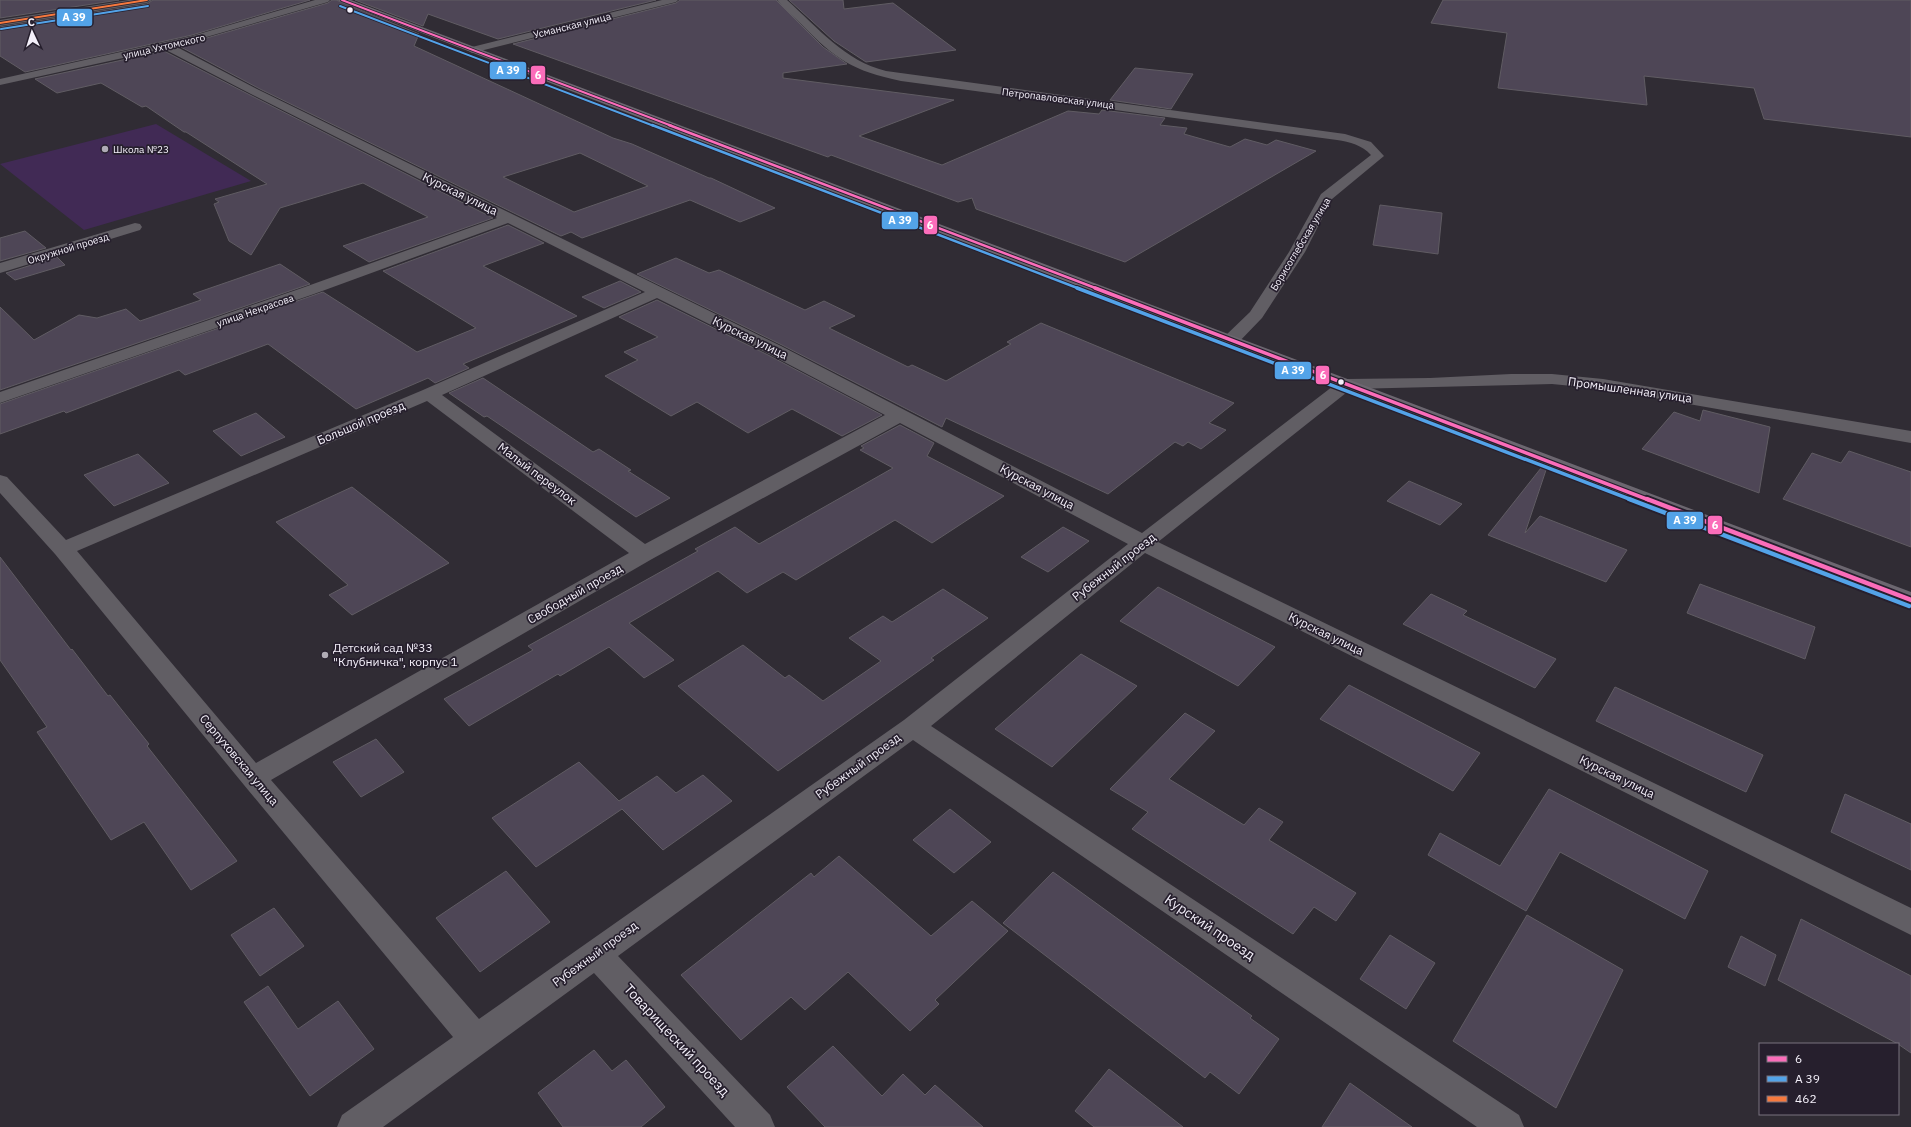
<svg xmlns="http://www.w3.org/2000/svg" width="1911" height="1127" font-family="'IBM Plex Sans',sans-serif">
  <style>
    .green { fill: #412a55 }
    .building { fill: #4e4656; stroke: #605c63; fill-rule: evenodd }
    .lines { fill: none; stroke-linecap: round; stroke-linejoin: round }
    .minor { fill: #615e64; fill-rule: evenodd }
    .major { fill: #6c6770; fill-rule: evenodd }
    .bus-1-far3-casing { stroke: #261f2d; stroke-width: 3.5 }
    .bus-1-far2-casing { stroke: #261f2d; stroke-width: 4.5 }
    .bus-1-far1-casing { stroke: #261f2d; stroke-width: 6 }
    .bus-1-casing { stroke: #261f2d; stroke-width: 8 }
    .bus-2-far3-casing { stroke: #261f2d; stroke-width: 3.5 }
    .bus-2-far2-casing { stroke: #261f2d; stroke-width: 4.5 }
    .bus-2-far1-casing { stroke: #261f2d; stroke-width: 6 }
    .bus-2-casing { stroke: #261f2d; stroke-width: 8 }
    .bus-3-casing { stroke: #261f2d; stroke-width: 3.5 }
    .bus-1-far3 { stroke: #fb6dba; stroke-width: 2 }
    .bus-1-far2 { stroke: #fb6dba; stroke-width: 2.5 }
    .bus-1-far1 { stroke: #fb6dba; stroke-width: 3.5 }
    .bus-1 { stroke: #fb6dba; stroke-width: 4.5 }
    .bus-2-far3 { stroke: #53a3e8; stroke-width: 2 }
    .bus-2-far2 { stroke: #53a3e8; stroke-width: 2.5 }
    .bus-2-far1 { stroke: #53a3e8; stroke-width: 3.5 }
    .bus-2 { stroke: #53a3e8; stroke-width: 4.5 }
    .bus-3 { stroke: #f6793e; stroke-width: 2 }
    .bus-dot { fill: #f4f0fa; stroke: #261f2d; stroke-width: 1.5 }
    .poi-dot { fill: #afabb5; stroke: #261f2d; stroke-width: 1.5 }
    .labels { text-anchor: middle; stroke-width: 3.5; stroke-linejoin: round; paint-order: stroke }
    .far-street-label { font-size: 10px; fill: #f4f0fa; stroke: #261f2d }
    .far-poi-label { font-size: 10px; fill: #f4f0fa; stroke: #261f2d; text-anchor: start }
    .street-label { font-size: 12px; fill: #f4f0fa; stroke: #261f2d }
    .poi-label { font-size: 12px; fill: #f4f0fa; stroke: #261f2d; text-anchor: start }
    .near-street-label { font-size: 14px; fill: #f4f0fa; stroke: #261f2d }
    .line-badge { stroke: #261f2d; stroke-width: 1.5 }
    .badge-label { font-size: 11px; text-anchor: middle; font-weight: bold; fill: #fff }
  </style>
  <rect width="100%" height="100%" fill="#302c34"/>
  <path class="green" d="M156 124 251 181 84 230 0 164Z"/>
  <path class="building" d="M0 0H119L0 18Z
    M153 0H310L192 35 25 72 0 56V27L147 4Z
    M332 0H336L419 34 414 46 613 138 632 144 709 178H711L775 208 740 222 690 200 582 238 571 232 561 236 260 89 179 46 328 3ZM580 153 648 186 574 212 503 177Z
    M355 0H656L498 39 428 14 423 26Z
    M680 0H776L823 47 847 64 783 73V78L954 100 859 136 942 165 1068 111 1099 114 1102 110 1165 118 1160 125 1187 128 1184 134 1230 147 1245 139 1267 145 1276 140 1316 151 1125 262 976 209 972 198 958 202 831 155 828 157 513 44 676 3Z
    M789 0H843L844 9 893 3 956 50 866 62 834 41Z
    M1443 0H1911V137L1764 119 1754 88 1644 76 1647 105 1498 88 1507 33 1431 23Z
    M164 51 250 95 493 218 369 262 343 246 428 217 363 183 280 208 251 255 229 241 214 204 219 202 215 199 267 184 186 132H184L146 106 142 107 101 83 57 93 35 79Z
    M1135 68 1193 74 1171 109 1110 100Z
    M1380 205 1442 213 1438 254 1373 245Z
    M508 225 544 243 483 266 577 316 463 364 469 368 435 383 428 378 356 409 268 344 185 375 179 370 66 413 64 411 0 434V404L323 292 417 352 476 328 383 271Z
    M25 231 46 248 0 261V238Z
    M57 257 65 265 15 280 6 273Z
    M676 258 709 273 719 270 805 310 824 301 855 316 829 328 908 367 912 365 946 381 1011 344 1007 342 1041 323 1234 403 1209 423 1226 430 1201 449 1188 442 1183 446 1175 442 1108 494 946 418 942 427 782 345 637 274Z
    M280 264 310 284 0 390V307L34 340 79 315 97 318 126 309 140 321 201 300 193 294Z
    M620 281 641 292 604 308 582 297Z
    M657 300 768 355 882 415 842 436 792 409 748 433 697 402 671 416 605 376 638 360 624 352 658 337 619 317Z
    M483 378 593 452 599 449 631 470 628 471 670 498 636 517 487 416 484 417 449 393Z
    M1703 410 1770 427 1759 493 1642 449 1674 412 1700 421Z
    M256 413 285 437 241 456 213 431Z
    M900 425 934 443 927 456 1004 496 932 543 895 520 796 580 783 572 747 593 718 571 629 623 674 660 644 678 609 647 560 676 558 674 469 726 444 699 533 650 528 646 698 551 695 549 735 527 759 544 893 468 860 450 864 448 861 446Z
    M1849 451 1911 472V547L1783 499 1812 453 1841 463Z
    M138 454 169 483 114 506 84 475Z
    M1541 468 1546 470 1525 533 1540 516 1627 550 1606 582 1488 535Z
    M1409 481 1462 504 1440 525 1387 501Z
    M352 487 449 563 352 615 329 595 348 585 276 522Z
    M1063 527 1089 541 1048 572 1021 557Z
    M0 557 71 650 72 649 108 696 110 695 149 744 147 746 237 861 191 890 144 822 111 840 37 732 47 727 0 660Z
    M1700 584 1815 627 1805 659 1687 613Z
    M1158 587 1275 647 1238 686 1120 621Z
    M943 589 988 618 931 658 934 660 778 771 678 686 743 645 785 678 789 675 823 701 881 661 849 638 883 616 892 622Z
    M1431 594 1467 611 1463 615 1556 659 1535 688 1403 624Z
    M1081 654 1137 686 1052 767 995 729Z
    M1349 685 1480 753 1453 791 1320 719Z
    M1615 687 1763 755 1746 792 1596 721Z
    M1185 713 1215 731 1169 779 1244 825 1259 808 1283 822 1269 840 1356 893 1336 921 1314 907 1293 934 1132 829 1148 812 1110 789Z
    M376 739 404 772 361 797 333 762Z
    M579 762 619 801 657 776 676 793 703 775 732 801 663 850 622 809 536 867 492 818Z
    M1549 789 1708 871 1685 919 1560 852 1526 911 1428 855 1440 833 1500 866Z
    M1845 794 1911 824V870L1831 832Z
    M950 809 991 842 954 873 913 840Z
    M839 856 931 936 972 901 1008 931 935 1000 939 1004 910 1031 848 972 805 1010 791 997 741 1040 681 975 811 873 814 877Z
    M506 871 550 922 480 972 436 918Z
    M1053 872 1252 1016 1250 1018 1279 1039 1239 1094 1210 1072 1205 1078 1003 923Z
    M274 908 304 946 260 976 231 935Z
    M1527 915 1623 970 1556 1108 1453 1041Z
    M1801 919 1911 976V1053L1898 1044 1778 980Z
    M1390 935 1435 963 1406 1009 1360 979Z
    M1741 936 1776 955 1765 986 1728 967Z
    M268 986 298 1029 338 1001 374 1049 310 1096 244 1002Z
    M833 1046 882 1096 903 1074 925 1095 935 1085 983 1127H825L787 1087Z
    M594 1050 612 1071 626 1060 665 1107 641 1127H563L538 1093Z
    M1109 1069 1183 1127H1094L1075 1111Z
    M1350 1083 1412 1127H1322Z"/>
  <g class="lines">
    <path class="minor" d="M129 0H152L147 3 0 26V20Z
      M315 0H330L328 2 175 46 259 90 781 346 1142 533 1341 380 1347 379 1430 378 1511 374H1552L1603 379 1911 431V443L1603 389 1552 384 1351 389 1158 542 1911 908V935L1145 553 931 726 1519 1115 1524 1127H1477L913 740 618 956 770 1115 775 1127H735L594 973 383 1127H337L342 1115 453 1037 244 785 55 554 0 493V475L7 477 66 540 423 390 645 292 508 223 314 294 0 403V392L302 288 497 218 251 94 164 49 0 85V79L192 36ZM657 298 769 354 885 415 645 544 442 395ZM427 401 629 553 256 763 77 551ZM900 423 1128 544 904 720 479 1019 271 780 652 559Z
      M662 0H678L676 2 472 53 467 50 468 48Z
      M777 0H787C818 28 845 61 886 71L1345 134 1371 142 1384 156 1332 199 1305 252 1262 318 1236 345 1230 346 1224 345 1221 341 1224 337 1250 312 1289 252 1321 194 1371 155C1362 145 1350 142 1337 140L901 81C853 71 835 59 801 24 793 16 784 9 777 0Z
      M135 223 140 224 142 227 140 230 0 273V263Z"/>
    <path class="major" d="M337 0H351L1236 337 1911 592V608L1224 345Z"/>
    <g class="bus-1-far3-casing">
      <path id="bus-1-far3" d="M342 0 672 126"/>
    </g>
    <g class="bus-1-far2-casing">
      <path id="bus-1-far2" d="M669 125 1098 289"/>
    </g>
    <g class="bus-1-far1-casing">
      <path id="bus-1-far1" d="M1095 288 1649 500"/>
    </g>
    <g class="bus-1-casing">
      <path id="bus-1" d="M1647 499 1911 600"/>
    </g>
    <g class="bus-2-far3-casing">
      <path id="bus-2-far3" d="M340 6 654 126
        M1 29 148 6"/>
    </g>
    <g class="bus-2-far2-casing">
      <path id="bus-2-far2" d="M652 125 1080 289"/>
    </g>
    <g class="bus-2-far1-casing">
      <path id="bus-2-far1" d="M1077 288 1632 500"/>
    </g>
    <g class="bus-2-casing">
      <path id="bus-2" d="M1629 499 1909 606"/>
    </g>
    <g class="bus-3-casing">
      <path id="bus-3" d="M0 23 147 0"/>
    </g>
    <use href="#bus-1-far3" class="bus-1-far3"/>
    <use href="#bus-1-far2" class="bus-1-far2"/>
    <use href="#bus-1-far1" class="bus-1-far1"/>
    <use href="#bus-1" class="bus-1"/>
    <use href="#bus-2-far3" class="bus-2-far3"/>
    <use href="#bus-2-far2" class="bus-2-far2"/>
    <use href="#bus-2-far1" class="bus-2-far1"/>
    <use href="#bus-2" class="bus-2"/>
    <use href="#bus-3" class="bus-3"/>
  </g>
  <g class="bus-dot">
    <circle cx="350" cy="10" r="3.5"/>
    <circle cx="1341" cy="382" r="3.5"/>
  </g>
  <g class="poi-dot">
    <circle cx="105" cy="149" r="4"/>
    <circle cx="325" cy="655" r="4"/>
  </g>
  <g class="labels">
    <g class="far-street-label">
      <text transform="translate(572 25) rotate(-14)" y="4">Усманская улица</text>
      <text transform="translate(164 46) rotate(-13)" y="4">улица Ухтомского</text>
      <text transform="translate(1058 98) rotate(7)" y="4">Петропавловская улица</text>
      <text transform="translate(1300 244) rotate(-59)" y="4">Борисоглебская улица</text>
      <text transform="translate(68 248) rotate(-17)" y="4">Окружной проезд</text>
      <text transform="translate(255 310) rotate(-19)" y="4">улица Некрасова</text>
    </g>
    <g class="far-poi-label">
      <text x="113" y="153">Школа №23</text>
    </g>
    <g class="street-label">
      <text transform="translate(460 194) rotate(26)" y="4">Курская улица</text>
      <text transform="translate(750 338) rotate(26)" y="4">Курская улица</text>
      <text transform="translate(1630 390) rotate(8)" y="4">Промышленная улица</text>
      <text transform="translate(361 423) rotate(-23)" y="4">Большой проезд</text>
      <text transform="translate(537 474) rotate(37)" y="4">Малый переулок</text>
      <text transform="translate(1037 487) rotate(28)" y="4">Курская улица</text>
      <text transform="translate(1114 567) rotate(-38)" y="4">Рубежный проезд</text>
      <text transform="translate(575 594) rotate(-30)" y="4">Свободный проезд</text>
      <text transform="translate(1326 634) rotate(26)" y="4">Курская улица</text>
      <text transform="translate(239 760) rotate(50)" y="4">Серпуховская улица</text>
      <text transform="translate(858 766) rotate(-36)" y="4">Рубежный проезд</text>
      <text transform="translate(1617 777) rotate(26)" y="4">Курская улица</text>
      <text transform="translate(595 954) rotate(-36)" y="4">Рубежный проезд</text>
    </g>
    <g class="poi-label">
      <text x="333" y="652">Детский сад №33<tspan x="333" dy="14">"Клубничка", корпус 1</tspan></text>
    </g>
    <g class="near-street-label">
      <text transform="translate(1210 927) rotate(34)" y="5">Курский проезд</text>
      <text transform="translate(677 1040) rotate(47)" y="5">Товарищеский проезд</text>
    </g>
  </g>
  <g class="line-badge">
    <rect x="56" y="8" width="37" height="19" rx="4" fill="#53a3e8"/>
    <rect x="489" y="61" width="38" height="19" rx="4" fill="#53a3e8"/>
    <rect x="530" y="65" width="16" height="20" rx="4" fill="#fb6dba"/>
    <rect x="881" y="211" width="38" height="19" rx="4" fill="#53a3e8"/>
    <rect x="923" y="215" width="15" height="20" rx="4" fill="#fb6dba"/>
    <rect x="1274" y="361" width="38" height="19" rx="4" fill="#53a3e8"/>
    <rect x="1315" y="365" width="15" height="20" rx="4" fill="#fb6dba"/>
    <rect x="1666" y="511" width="38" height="19" rx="4" fill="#53a3e8"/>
    <rect x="1707" y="515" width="16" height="20" rx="4" fill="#fb6dba"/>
  </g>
  <g class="badge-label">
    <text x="74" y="21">А 39</text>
    <text x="508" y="74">А 39</text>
    <text x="538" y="79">6</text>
    <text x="900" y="224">А 39</text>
    <text x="930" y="229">6</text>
    <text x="1293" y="374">А 39</text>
    <text x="1323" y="379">6</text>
    <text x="1685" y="524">А 39</text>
    <text x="1715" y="529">6</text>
  </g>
  <rect x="1759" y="1043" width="140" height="72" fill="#261f2d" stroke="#78737f"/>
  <rect x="1767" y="1056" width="20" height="6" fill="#fb6dba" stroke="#78737f"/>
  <text x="1795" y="1063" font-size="12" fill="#f4f0fa">6</text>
  <rect x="1767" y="1076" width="20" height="6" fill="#53a3e8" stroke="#78737f"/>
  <text x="1795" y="1083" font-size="12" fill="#f4f0fa">А 39</text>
  <rect x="1767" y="1096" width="20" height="6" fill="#f6793e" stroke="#78737f"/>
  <text x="1795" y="1103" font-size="12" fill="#f4f0fa">462</text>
  <g transform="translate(32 32) rotate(356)" stroke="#261f2d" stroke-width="3" paint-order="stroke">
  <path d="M0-3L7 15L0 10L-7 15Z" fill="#f4f0fa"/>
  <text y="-6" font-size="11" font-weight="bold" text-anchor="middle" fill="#f4f0fa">С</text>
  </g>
</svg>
